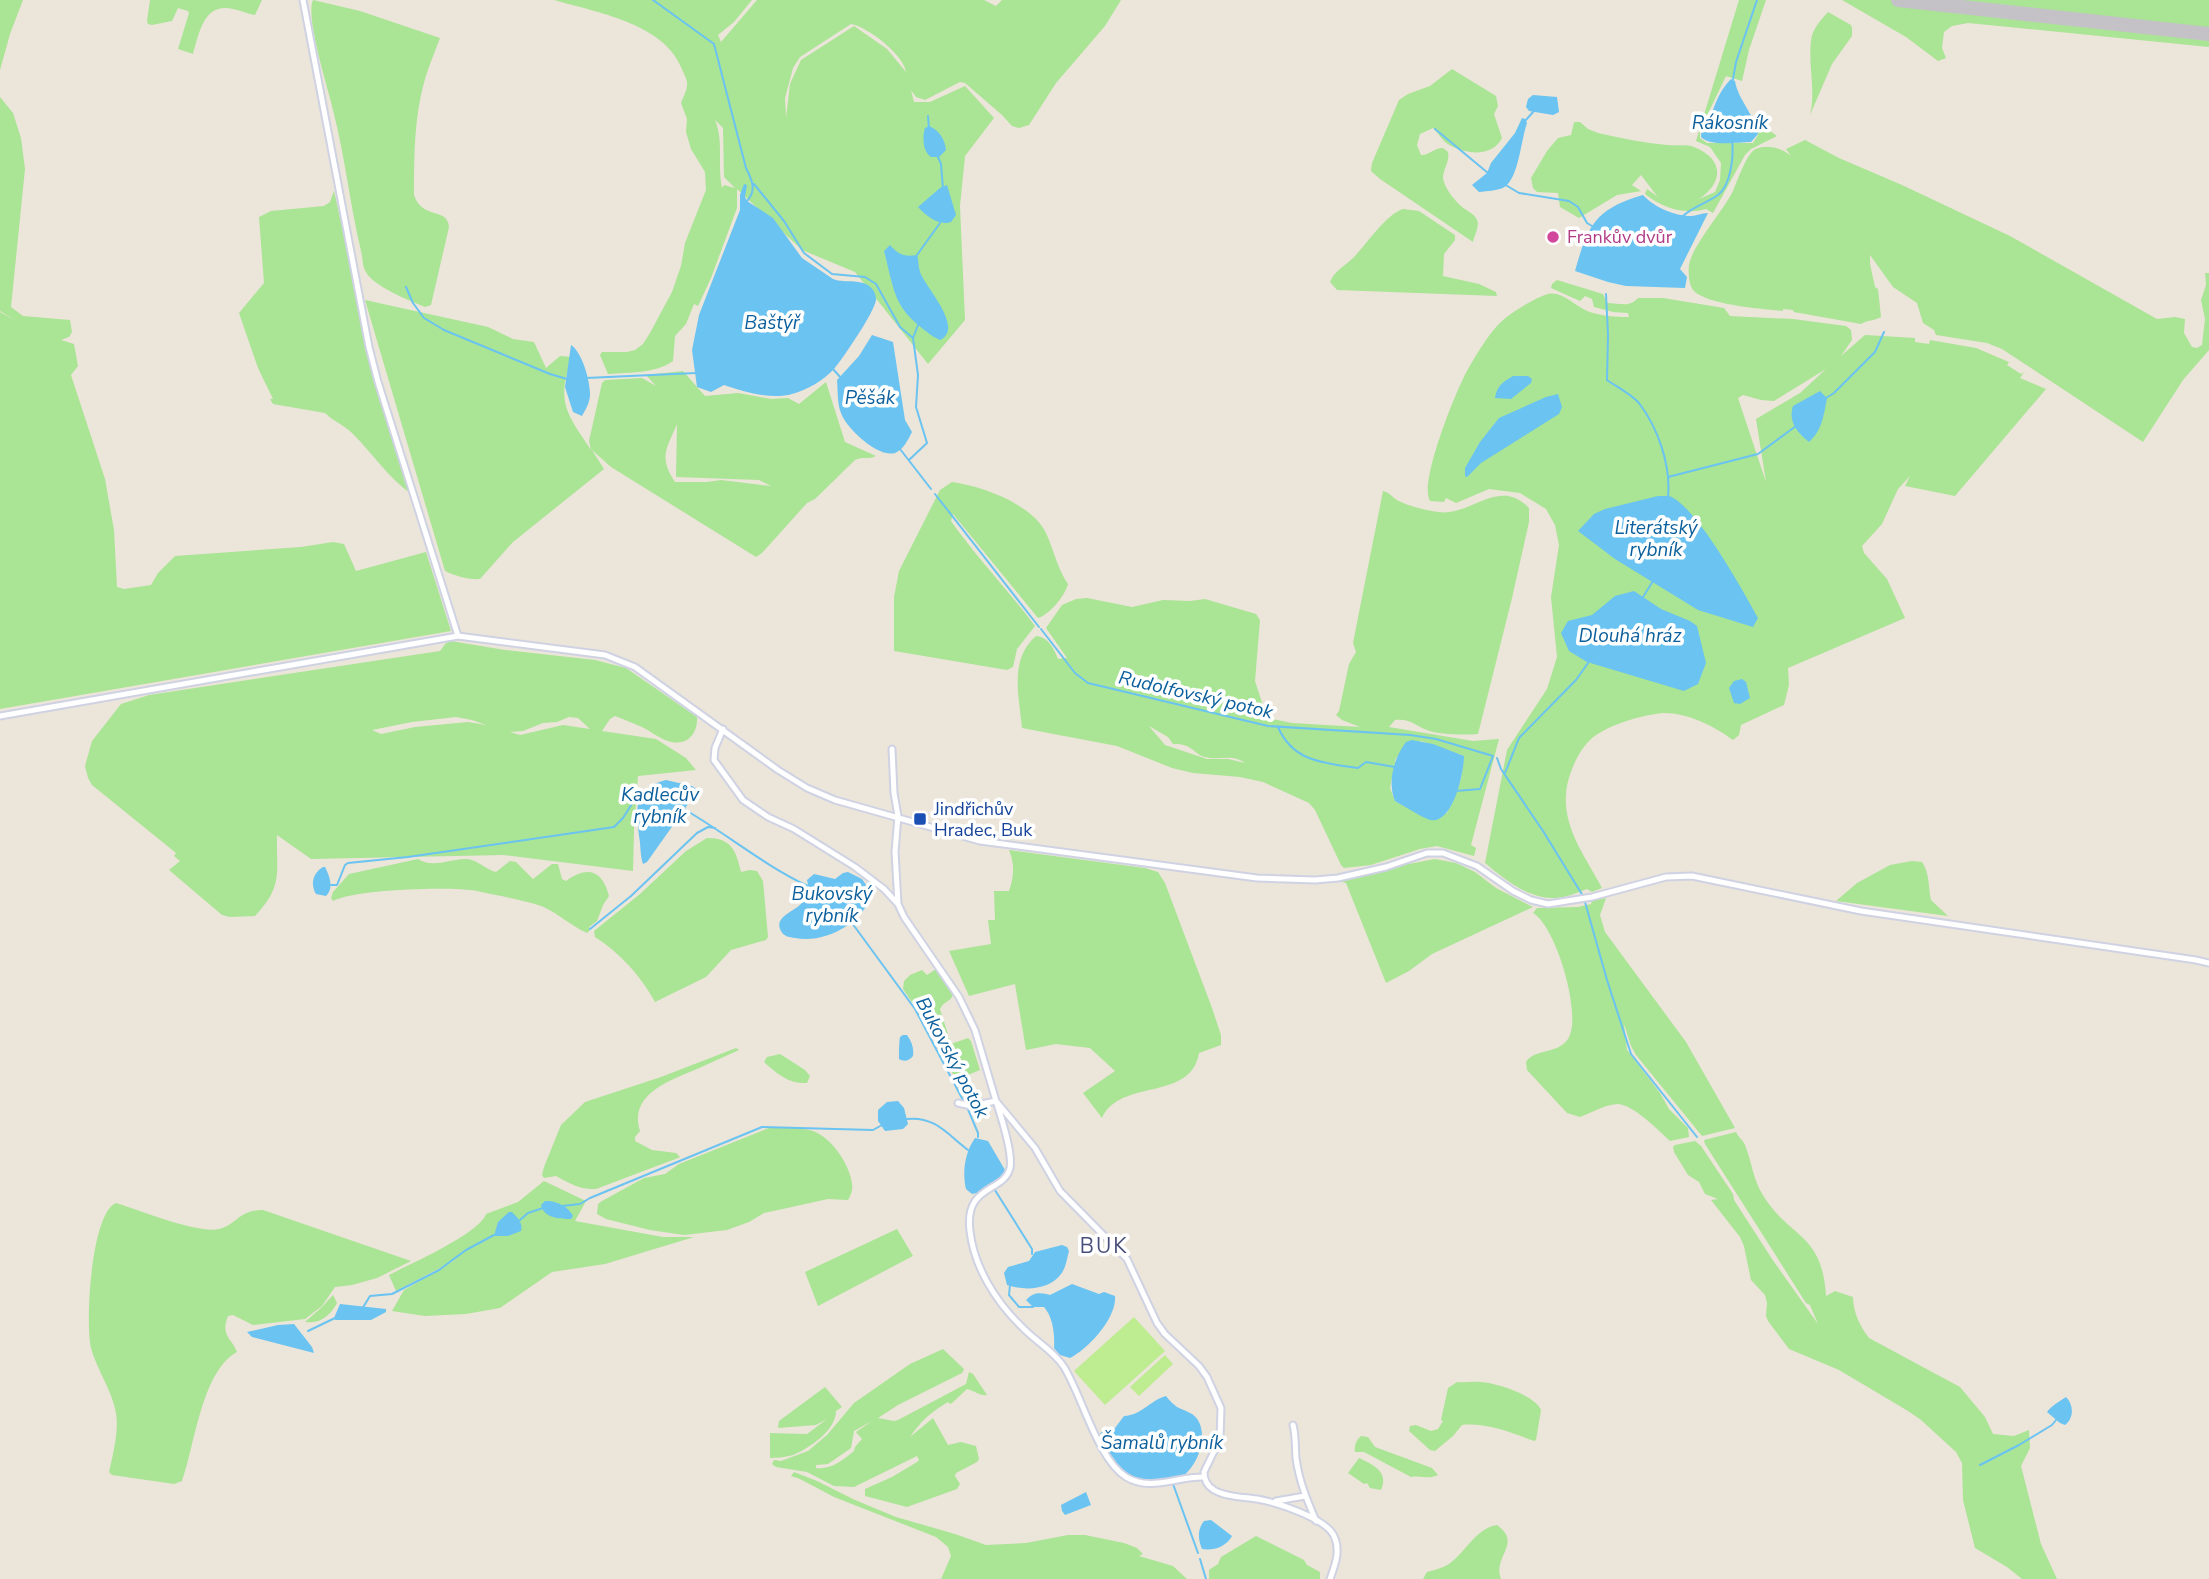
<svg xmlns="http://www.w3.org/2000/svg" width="2209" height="1579" font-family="'Nunito Sans',sans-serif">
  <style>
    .airport { fill: #d6d7e4 }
    .green { fill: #aae495; fill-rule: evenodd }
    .pitch { fill: #beec90 }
    .water { fill: #6ac3f1 }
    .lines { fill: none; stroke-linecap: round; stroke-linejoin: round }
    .stream { stroke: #6ac3f1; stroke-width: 2 }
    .taxiway { stroke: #c4c2c7; stroke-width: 14 }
    .minor-casing { stroke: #cfd2e2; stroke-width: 9 }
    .minor { stroke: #fff; stroke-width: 5 }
    .hotel-dot { fill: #d1479c; stroke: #fff; stroke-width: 2.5 }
    .transit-dot { fill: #1a4fb4; stroke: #fff; stroke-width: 2.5 }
    .labels { text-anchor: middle; stroke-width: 7; stroke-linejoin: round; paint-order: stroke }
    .hotel-label { font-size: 18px; fill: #b23c85; stroke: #fff; text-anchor: start }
    .transit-label { font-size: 18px; fill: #164399; stroke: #fff; text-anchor: start }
    .water-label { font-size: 19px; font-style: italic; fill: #0a5f9c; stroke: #fff }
    .quarter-label { font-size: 21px; letter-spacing: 2px; fill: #484e7a; stroke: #fff }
  </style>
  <rect width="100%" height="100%" fill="#ece5da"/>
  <path class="airport" d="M1872 0H2209V46L1882 5Z"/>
  <path class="green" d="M0 0H23L10 34 0 70Z
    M150 0H262L255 15C247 14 240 10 233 9 204 2 199 33 193 54L178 49 189 13 188 11 178 8 172 21 152 25 148 24 147 21Z
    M313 0 360 11 440 38C435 52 429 65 425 79 414 117 414 156 414 195 422 220 448 207 449 227L431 305 425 307C410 301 373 286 366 272 362 266 363 258 361 251 350 205 345 156 333 110 328 88 305 17 313 0Z
    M554 0H752L734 22 718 35 721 42 757 0H984L996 6 1002 0H1121L1105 26 1056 83 1029 125 1019 128 1012 126 1002 115 965 83 960 82 925 100 916 97 911 90 914 102H930L965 86 994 118 965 156 960 206 965 320 928 364 855 272 802 250 737 189V208L711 278 698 306 694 304 686 324 675 336 673 361C655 374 630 372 608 374L600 355 602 352H627L635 350 643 344 650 333 672 292 681 266 685 243 706 190 705 172 691 149 686 132 687 119 681 103C683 97 688 89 687 82 686 77 683 72 681 67 663 23 595 12 554 0ZM851 24C868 27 904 55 906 72L887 49 854 26 801 60 790 84 786 118 785 98 793 68 800 57ZM715 120 723 128 724 177 735 188 724 185 722 188C717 164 724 141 715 120Z
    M1739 0H1766L1749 50 1742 81 1726 76 1700 130V138L1707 143H1753L1758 135V119L1767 129 1777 136 1751 149 1745 155 1713 213 1706 209C1683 215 1663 208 1645 194L1647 189 1665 202 1657 196 1641 175 1632 185 1641 191 1617 195 1579 218 1560 207 1558 193 1537 192 1533 188 1531 178 1547 151 1558 138 1571 135 1574 122H1580L1588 129 1598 133C1621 138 1644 143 1667 145 1676 146 1687 144 1694 147 1724 159 1724 182 1699 199L1715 192 1720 180 1721 163 1710 147 1696 141Z
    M1842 0H1891L1895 3 1906 6 2209 37V47L1968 23 1952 26 1944 32 1942 48 1946 58 1938 61 1906 37Z
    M1909 0H2209V31Z
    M1828 12 1851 25 1852 28V36L1832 64 1810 115C1816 90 1808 66 1811 41 1812 29 1821 20 1828 12Z
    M1452 69 1496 96 1498 106 1494 114 1502 138C1492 159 1461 154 1445 142 1441 138 1437 132 1433 128L1420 134 1417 145 1421 155C1428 156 1434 148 1443 148L1448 152C1450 162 1443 169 1443 178 1444 187 1454 200 1461 206 1466 211 1474 213 1477 220 1480 226 1474 236 1473 242L1380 179 1371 171 1372 163 1399 100 1408 94 1430 86Z
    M0 97 13 113 21 138 25 169 11 307 23 316 70 320 72 332 69 337 61 340 74 344 78 366 71 375 105 479 114 530 117 587 124 589 151 585 158 573 175 556 301 547 333 542 344 544 356 571 426 552 451 631 0 709V312L15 320 0 311Z
    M1805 140 1839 158 1902 185 2010 236 2157 319 2175 317 2185 319 2184 333 2192 347 2197 348 2202 345 2205 319 2201 300 2206 285 2205 273H2209V350L2183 380 2143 442 2002 349 1987 343 1936 335 1934 330 1923 323 1917 303 1893 287 1870 255V264L1875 287 1878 289 1881 317C1874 321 1867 320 1861 324L1794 312 1793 310 1783 309V311C1763 309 1708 305 1694 291 1689 287 1688 272 1689 265 1692 246 1723 211 1733 191 1737 182 1747 152 1756 149 1767 144 1782 148 1791 156L1786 149Z
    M334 191 363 320 411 494C386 475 373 454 352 433 344 425 333 421 325 413L273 404 270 399H273L258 368 239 313 264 283 259 217 271 211 324 206 330 202Z
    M1403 209 1419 211 1455 235V240L1444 254 1443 276 1479 284 1496 292 1497 296 1337 290 1330 282C1334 271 1345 266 1354 257 1367 244 1385 215 1403 209Z
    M1557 280 1603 294 1607 303C1620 303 1629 308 1638 298H1663L1724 308 1730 316 1793 319 1846 326 1851 330 1852 340 1841 356 1865 335 1915 338V342L1929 344 1930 340 1976 348 2009 362 2007 365 2021 374 2024 372 2020 378 2046 389 1955 496 1905 486 1910 476 1898 489 1882 524 1862 546 1864 553 1887 579 1905 618 1788 668 1789 685 1784 705 1741 725 1739 735 1733 740C1714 726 1688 713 1664 713 1644 714 1603 726 1589 741 1577 753 1567 777 1566 794 1563 829 1587 859 1602 888L1592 892 1587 889C1577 893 1565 898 1554 898 1529 899 1504 879 1485 863L1507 750 1547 689 1557 657 1551 597 1559 545 1555 525 1546 509 1520 493 1489 489 1456 503 1446 498 1444 502 1430 501C1419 484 1453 399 1463 379 1470 364 1490 331 1502 321 1511 313 1536 297 1548 294 1562 291 1575 306 1587 311 1601 316 1614 317 1629 317L1628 313 1613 312 1594 307 1592 299 1585 296 1580 301 1551 288 1552 284ZM1826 369 1800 393 1756 419 1766 482 1738 398 1743 395 1761 400 1774 401Z
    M365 300 488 327 513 339 534 342 546 368 560 356 572 357C555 403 568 415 591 450L589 441 602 383 605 380 642 378 656 386 646 375 683 371 705 396 738 393 771 399 788 398 799 404 826 382 845 442 876 456C868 460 863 456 855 460L815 499 807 503 762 553 756 557 611 467 592 450 604 469 513 542 480 579C468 580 456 576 445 571ZM677 424 676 477 759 480 771 486 721 480 707 482H675C658 457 667 448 677 424Z
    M952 482C982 486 1032 504 1046 533 1054 550 1057 568 1068 584 1065 596 1049 615 1038 618L953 514 951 521C977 558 1008 590 1035 626L1017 649 1013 667 1007 670 894 651V597L899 571 940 490Z
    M1383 491C1390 492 1393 499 1401 502 1411 507 1426 510 1438 512 1470 517 1499 476 1529 508V522L1512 598 1478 734C1465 735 1439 735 1427 730 1415 725 1409 718 1395 720L1389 727 1473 741 1499 739 1471 845 1476 848 1474 856 1437 846 1420 849 1371 865 1344 868 1341 865 1315 810 1309 803 1263 782 1240 777 1193 773 1172 768 1117 746 1022 728C1019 696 1009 659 1036 636 1048 637 1054 648 1058 659L1067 658 1046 628 1062 605 1076 599 1087 598 1132 607 1163 600 1190 601 1205 599 1256 614 1260 620 1255 681 1265 712 1263 717 1292 723 1360 727 1342 720 1336 715 1339 711 1349 664 1356 652 1353 643ZM1149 726 1168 737 1173 744C1193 743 1193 754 1205 757 1219 761 1232 753 1245 763L1228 759H1207L1165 745ZM1421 741 1464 756 1461 779 1447 813 1431 820 1395 801 1390 788 1396 758Z
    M451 641 505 650 595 660 626 668 697 717C698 735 686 747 668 741 658 738 651 731 642 727 633 723 625 720 615 716L610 719 602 731 656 739 686 758 696 770 638 776 634 830 633 871 503 855 311 859 277 835C276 871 284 886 255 916L230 917 222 915 169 870 180 861 174 856 176 853 92 785 88 778 85 766 92 741 121 704 149 695 440 651 446 643ZM456 717 472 720 486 725 468 722 415 727 381 734 372 730 412 722ZM569 717 578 718 590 729 563 725 520 735 510 732 523 731 543 723 557 722Z
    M707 838C732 838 736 851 741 872L750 870 757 871 763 881 768 937 766 940 731 950 706 977 655 1002C641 976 620 953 595 937L594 931 640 894 686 851Z
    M1009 850 1145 868 1158 872 1165 883 1212 1008 1221 1035V1045L1199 1053C1191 1102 1120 1078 1102 1118L1083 1093 1115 1071 1090 1048 1056 1044 1026 1050 1015 984 969 996 949 951 991 944 988 920H995L994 891H1009C1014 877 1015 864 1009 850Z
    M418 859C431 868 449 860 464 859 477 858 484 869 496 872L510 861 516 862 533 879 552 864H558L562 879 566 881C587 866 602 869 609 896L603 905 597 921 589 927 590 930 587 933C569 925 554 909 535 904 517 899 496 895 477 891 453 886 354 889 333 901L331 898 333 892 349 874Z
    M1435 859 1456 863 1475 872 1496 888 1533 907 1432 954 1409 971 1386 983 1346 883 1342 882 1340 877Z
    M1912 861 1922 862C1930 874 1928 886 1931 900L1948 916 1836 901 1857 883 1890 865Z
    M1606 898 1600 915 1605 932 1686 1042 1735 1128 1702 1136 1636 1055 1631 1046 1624 1024 1627 1050 1660 1093 1669 1109 1688 1128 1689 1137 1670 1141C1658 1130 1634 1105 1618 1104 1606 1104 1591 1113 1580 1117L1567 1113 1527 1070 1526 1062C1535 1048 1557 1055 1568 1039 1583 1016 1556 926 1533 913L1537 908 1578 907 1591 904 1592 900Z
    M936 969 953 995C950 1002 943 1002 940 1009L951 1044 968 1038 971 1041 980 1070 968 1075 953 1074 929 1027 903 989 904 981 910 975 922 970 927 975Z
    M736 1048 739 1050C725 1056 711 1063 697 1069 671 1080 628 1094 640 1131L635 1137V1141L652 1150 676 1153 680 1157 678 1158 596 1189C580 1190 569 1183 556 1176L544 1178 542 1175 544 1167 561 1125 585 1102 661 1077Z
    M780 1054 805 1070 810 1076 807 1083C789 1084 777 1074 764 1062L767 1057Z
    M769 1128C782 1128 801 1127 813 1131 832 1138 850 1165 852 1184 853 1190 851 1195 848 1200L828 1199 778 1210 764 1213 749 1222 727 1230 684 1235 650 1230 606 1219 597 1214 598 1204 602 1201 644 1178 665 1174 679 1164Z
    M1736 1132C1738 1137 1743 1140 1745 1145 1752 1162 1753 1181 1764 1197 1792 1240 1822 1233 1826 1296L1835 1291 1853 1297C1853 1312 1860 1326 1869 1338L1960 1387 1985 1417 1993 1434 2014 1436 2029 1430 2030 1448 2021 1466 2041 1544 2057 1579H2022L2007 1567 1975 1548 1963 1500 1962 1463 1956 1452 1921 1420 1908 1411 1839 1370 1789 1349 1768 1321 1766 1316 1767 1303 1765 1295 1751 1280 1744 1246 1740 1237 1711 1200 1718 1199 1705 1194 1699 1182 1688 1175 1674 1152 1673 1147 1675 1145 1695 1141 1701 1146 1733 1194 1734 1200 1772 1259 1818 1324 1810 1305 1806 1303 1705 1144 1704 1140Z
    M544 1181 586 1201 575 1221 663 1237H694L605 1264 552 1272 500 1308 466 1314 425 1316 392 1311 404 1290 459 1258 396 1291 389 1275C410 1264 479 1234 486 1214L518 1202Z
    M116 1203C139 1210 198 1234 219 1229 238 1224 238 1210 263 1210L411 1261 377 1278 352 1285 335 1287 322 1306 305 1319 253 1325 233 1315 228 1316C220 1336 232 1338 237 1352 201 1372 195 1446 182 1481L174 1484 112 1475 109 1472C113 1454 119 1432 116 1413 112 1390 97 1370 91 1348 85 1323 91 1213 116 1203Z
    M897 1229 913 1256 818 1306 805 1272Z
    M333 1295 337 1303C330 1316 320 1324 305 1322L322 1307Z
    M943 1349 964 1369 962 1373 898 1405 878 1418 894 1421 898 1420 966 1384 969 1372 973 1374 987 1395C980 1396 975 1391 967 1389L952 1403 950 1404 948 1402C930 1413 922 1420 910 1437L933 1418 948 1445 961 1442 976 1446 979 1459 977 1462 956 1473 955 1476 960 1484 957 1489 907 1507 865 1496V1489L892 1477 917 1462 919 1460 917 1456 854 1487 834 1486 807 1472 776 1467 772 1464 774 1460 781 1461 808 1451 827 1435 854 1403 910 1364ZM872 1421 856 1432 862 1439 855 1447 854 1451C843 1460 831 1470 816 1468V1465L828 1464 851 1448 854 1431Z
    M1457 1382C1465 1383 1473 1381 1481 1382 1496 1383 1535 1395 1541 1410L1536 1440 1534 1441C1513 1433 1485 1422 1462 1425L1453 1436 1435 1451 1430 1450 1409 1431 1410 1426 1416 1425 1431 1431 1438 1429 1443 1421 1441 1420 1448 1388Z
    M825 1387 842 1407 836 1411C836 1430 810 1448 793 1455 786 1457 778 1458 770 1458V1433L807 1434 827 1419 816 1425 778 1428 779 1421Z
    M1361 1436 1368 1437 1375 1447 1432 1468 1438 1475C1428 1480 1422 1475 1411 1477L1364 1452H1355C1354 1446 1356 1440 1361 1436Z
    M1359 1458C1374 1465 1389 1472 1381 1490L1370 1488 1367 1483 1364 1484 1348 1473Z
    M794 1472 817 1481 855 1500 896 1517 955 1534 986 1545 1026 1543 1068 1535H1085L1124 1543 1137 1548 1143 1554 1139 1556 1173 1566 1187 1579H941L951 1556 948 1547 936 1537 834 1497 800 1479 791 1476Z
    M1497 1525C1523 1544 1492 1556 1501 1579H1423L1427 1572C1435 1570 1442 1568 1449 1564 1465 1553 1476 1528 1497 1525Z
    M1256 1536 1304 1560 1307 1565 1320 1572V1579H1209V1570L1218 1564 1221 1557Z"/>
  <path class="pitch" d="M1134 1317 1165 1351 1105 1405 1074 1371Z
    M1165 1355 1173 1364 1139 1396 1130 1387Z"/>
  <path class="water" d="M1731 79 1735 81C1738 100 1755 115 1758 134L1751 142C1737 142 1711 147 1701 137 1701 128 1707 123 1711 115 1716 102 1720 90 1731 79Z
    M1533 95 1557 97 1559 112 1553 115 1529 111 1526 107 1528 99Z
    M1522 118 1525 119 1527 123C1521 140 1519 175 1506 186 1499 191 1487 191 1479 192L1472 185 1487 173 1491 163 1515 133Z
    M929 126C939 130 945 139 946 150L939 157H931C923 151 922 138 925 128Z
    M744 184 747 185 745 197 747 201 773 218 802 258 833 279C845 284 864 277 873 290 875 292 876 297 876 300 874 313 843 358 834 369 824 380 807 390 792 394 772 400 744 392 724 385L711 392 697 387 692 350 699 315 740 210V195Z
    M947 185 956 215 951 222C939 226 926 216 918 207L940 188Z
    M1643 195C1654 207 1674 216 1691 216 1697 216 1701 213 1708 213L1680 269 1687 277 1685 288 1626 286 1608 282 1575 271C1588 225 1595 209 1643 195Z
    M890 245C899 255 904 257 917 255 919 261 918 266 920 272 925 287 965 328 940 340L934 337C893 308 896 297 884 251Z
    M872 335 893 342 905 420 912 432C908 440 903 450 895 453 878 458 846 428 841 413 837 403 838 391 837 380L859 356Z
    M571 345C582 352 590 380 590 394 590 402 586 409 582 416L573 412 565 387Z
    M1513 376H1528L1532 379 1531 383 1511 399 1495 398C1497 385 1503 382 1513 376Z
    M1820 391 1827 398C1824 414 1822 431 1809 442 1797 432 1788 422 1793 406Z
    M1558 394 1562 407 1559 414 1481 463 1467 477 1465 476V468L1480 442 1499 418 1546 397Z
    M1658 496C1659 496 1668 496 1669 496 1696 505 1743 591 1758 618L1753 627 1698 610 1615 559 1578 531 1594 514 1605 509Z
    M1634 591 1661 609 1690 621 1697 626 1706 663 1698 684 1684 691 1587 662 1569 651 1561 633 1568 621 1592 615 1615 596Z
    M1742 679 1746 682 1750 698 1740 704 1734 703 1729 688 1734 681Z
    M1412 740 1433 744 1464 756C1464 772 1453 825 1430 820 1419 816 1406 807 1395 801 1387 782 1394 758 1406 742Z
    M666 780 692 786 698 790 647 862 643 864C640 855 641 846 639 836 636 809 633 788 666 780Z
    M323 867H325C330 877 334 888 326 896L316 894C310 884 313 873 323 867Z
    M848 872 862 879 872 893C864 923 825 944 795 938 790 937 784 937 781 931 770 910 816 913 807 880L814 874 835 879 843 873Z
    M903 1035H907C912 1042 914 1048 913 1056 909 1061 904 1062 899 1059 899 1052 899 1043 900 1037Z
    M898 1101 904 1108 908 1124 903 1129 885 1131 878 1121V1110L887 1102Z
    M975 1138 988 1141 1005 1170C1000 1183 985 1192 972 1194L966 1189C962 1172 965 1152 975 1138Z
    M545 1201C556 1200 569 1207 573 1216L571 1219C559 1219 544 1218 541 1205Z
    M509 1212H512C518 1218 523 1223 521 1231L508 1236H494L498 1222Z
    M1062 1245 1067 1247 1069 1251C1067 1258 1066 1268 1061 1274 1050 1290 1024 1291 1007 1285L1004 1273 1008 1267 1029 1261 1035 1252Z
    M1072 1284 1099 1294 1104 1292 1115 1296C1117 1318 1088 1349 1070 1358L1060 1355 1054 1348C1055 1335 1053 1317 1044 1307H1033L1026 1300C1033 1292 1041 1292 1050 1295Z
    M340 1304 386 1309V1312L371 1320H335L334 1318Z
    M294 1324 312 1347 314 1353 252 1337 247 1332 278 1325Z
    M1166 1396C1169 1400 1173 1404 1177 1407 1185 1411 1195 1413 1199 1422 1207 1438 1198 1465 1183 1476 1172 1484 1137 1481 1126 1473 1113 1464 1107 1447 1100 1433L1115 1428 1124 1416C1142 1415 1149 1401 1166 1396Z
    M2066 1397C2074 1405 2074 1418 2065 1425L2060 1423 2047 1412C2051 1406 2060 1401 2066 1397Z
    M1086 1492 1091 1505 1065 1515 1062 1511 1061 1505Z
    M1211 1520 1232 1536C1226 1547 1213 1551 1202 1549 1198 1539 1197 1530 1204 1521Z"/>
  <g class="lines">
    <path class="stream" d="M653 0 714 44 746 168C752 180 757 190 747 201
      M1733 79 1736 62 1757 0
      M928 116 929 129
      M1525 121 1534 111
      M1435 129 1488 173
      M938 157 941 164 943 189
      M754 184 784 221 804 253 832 274 865 277 876 284 900 327 913 338 918 375 916 407 927 443 909 460
      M1504 184 1519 193 1569 201 1578 207 1587 223 1592 226
      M1683 216C1692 207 1707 203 1718 195 1731 185 1734 156 1732 140
      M917 255 940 223
      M406 287 413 303 424 318 444 330 550 374 567 379
      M1606 294 1608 335 1607 380C1617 387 1631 394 1639 403 1658 428 1671 465 1668 497
      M913 338 918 325
      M833 369 841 378
      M586 378 696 373
      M1826 398 1834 393 1875 352 1884 332
      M900 449 931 489
      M1668 477 1758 454 1796 426
      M935 494 1039 627
      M1643 597 1653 581
      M1041 629 1075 673 1088 683 1268 726 1410 735 1436 739 1493 756 1480 789 1455 791
      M1278 727C1293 762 1324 763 1358 768L1366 762 1395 767
      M1497 758 1501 769 1543 831 1583 896
      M1505 773 1519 738 1576 680 1588 663
      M682 808C726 833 763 865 808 886
      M331 885H337L345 865 348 863 408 857 614 827 623 818 638 794 645 793
      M1585 902 1607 980 1631 1054 1697 1137
      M852 923 915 1009 964 1102
      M590 929 631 896 697 833 708 827 715 828
      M967 1107 978 1133V1137
      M907 1119C935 1116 947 1134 968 1150
      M993 1187 1032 1249V1254
      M562 1206 580 1204 590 1198 762 1127 873 1130 882 1125
      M520 1220 528 1213 543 1208
      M1010 1285 1009 1295 1019 1307H1033
      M362 1309 370 1296 392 1294 439 1270 466 1250 494 1235
      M308 1331 335 1318
      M1980 1465 2019 1445 2052 1425 2056 1420
      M1173 1484 1198 1553
      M1200 1559 1206 1579"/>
    <path class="taxiway" d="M1898 0 2209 34"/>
    <g class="minor-casing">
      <path id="minor" d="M303 0 369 347 378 382 458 636
        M0 716 458 636 605 655 635 667 778 770 807 788 835 800 980 841 1257 878 1315 880 1338 878 1386 867 1427 853H1443L1477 866 1513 891 1531 900 1548 904 1592 897 1666 877 1692 876 1861 911 2196 960 2209 963
        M723 729 715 748 714 760 743 800 768 817 794 829 855 867 884 889 898 904
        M892 749 894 793 898 816 895 852 898 904 904 917 959 997 975 1030 996 1101 1035 1148 1060 1191 1127 1259 1157 1323 1165 1334 1199 1366 1207 1377 1221 1408 1220 1439 1204 1472C1204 1480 1207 1486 1214 1490 1225 1497 1244 1497 1257 1499 1275 1502 1326 1518 1334 1536 1341 1551 1335 1565 1330 1579
        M958 1103 971 1106 996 1101C1001 1117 1013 1152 1010 1168 1004 1193 964 1184 970 1231 974 1267 996 1302 1022 1327 1035 1341 1054 1351 1064 1367 1082 1396 1098 1460 1126 1477 1150 1492 1178 1476 1204 1477
        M1293 1425C1296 1436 1295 1447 1296 1458 1299 1481 1307 1500 1316 1521
        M1276 1501 1305 1496"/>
    </g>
    <use href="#minor" class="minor"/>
  </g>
  <circle class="hotel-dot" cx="1553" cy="237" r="7"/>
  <rect class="transit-dot" x="913" y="812" width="14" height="14" rx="3.5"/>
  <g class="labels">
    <g class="hotel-label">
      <text x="1567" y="243">Frankův dvůr</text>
    </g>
    <g class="transit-label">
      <text x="934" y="815">Jindřichův<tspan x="934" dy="21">Hradec, Buk</tspan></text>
    </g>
    <g class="water-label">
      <text x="1730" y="129">Rákosník</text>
      <text x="772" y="329">Baštýř</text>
      <text x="870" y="404">Pěšák</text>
      <text x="1656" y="534">Literátský<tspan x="1656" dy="22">rybník</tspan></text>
      <text x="1630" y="642">Dlouhá hráz</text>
      <text transform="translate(1196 694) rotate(13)" y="7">Rudolfovský potok</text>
      <text x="660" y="801">Kadlecův<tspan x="660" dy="22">rybník</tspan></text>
      <text x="832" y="900">Bukovský<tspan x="832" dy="22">rybník</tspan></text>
      <text transform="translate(953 1057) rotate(62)" y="7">Bukovský potok</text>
      <text x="1162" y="1449">Šamalů rybník</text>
    </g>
    <g class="quarter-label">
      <text x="1104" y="1253">BUK</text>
    </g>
  </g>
</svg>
